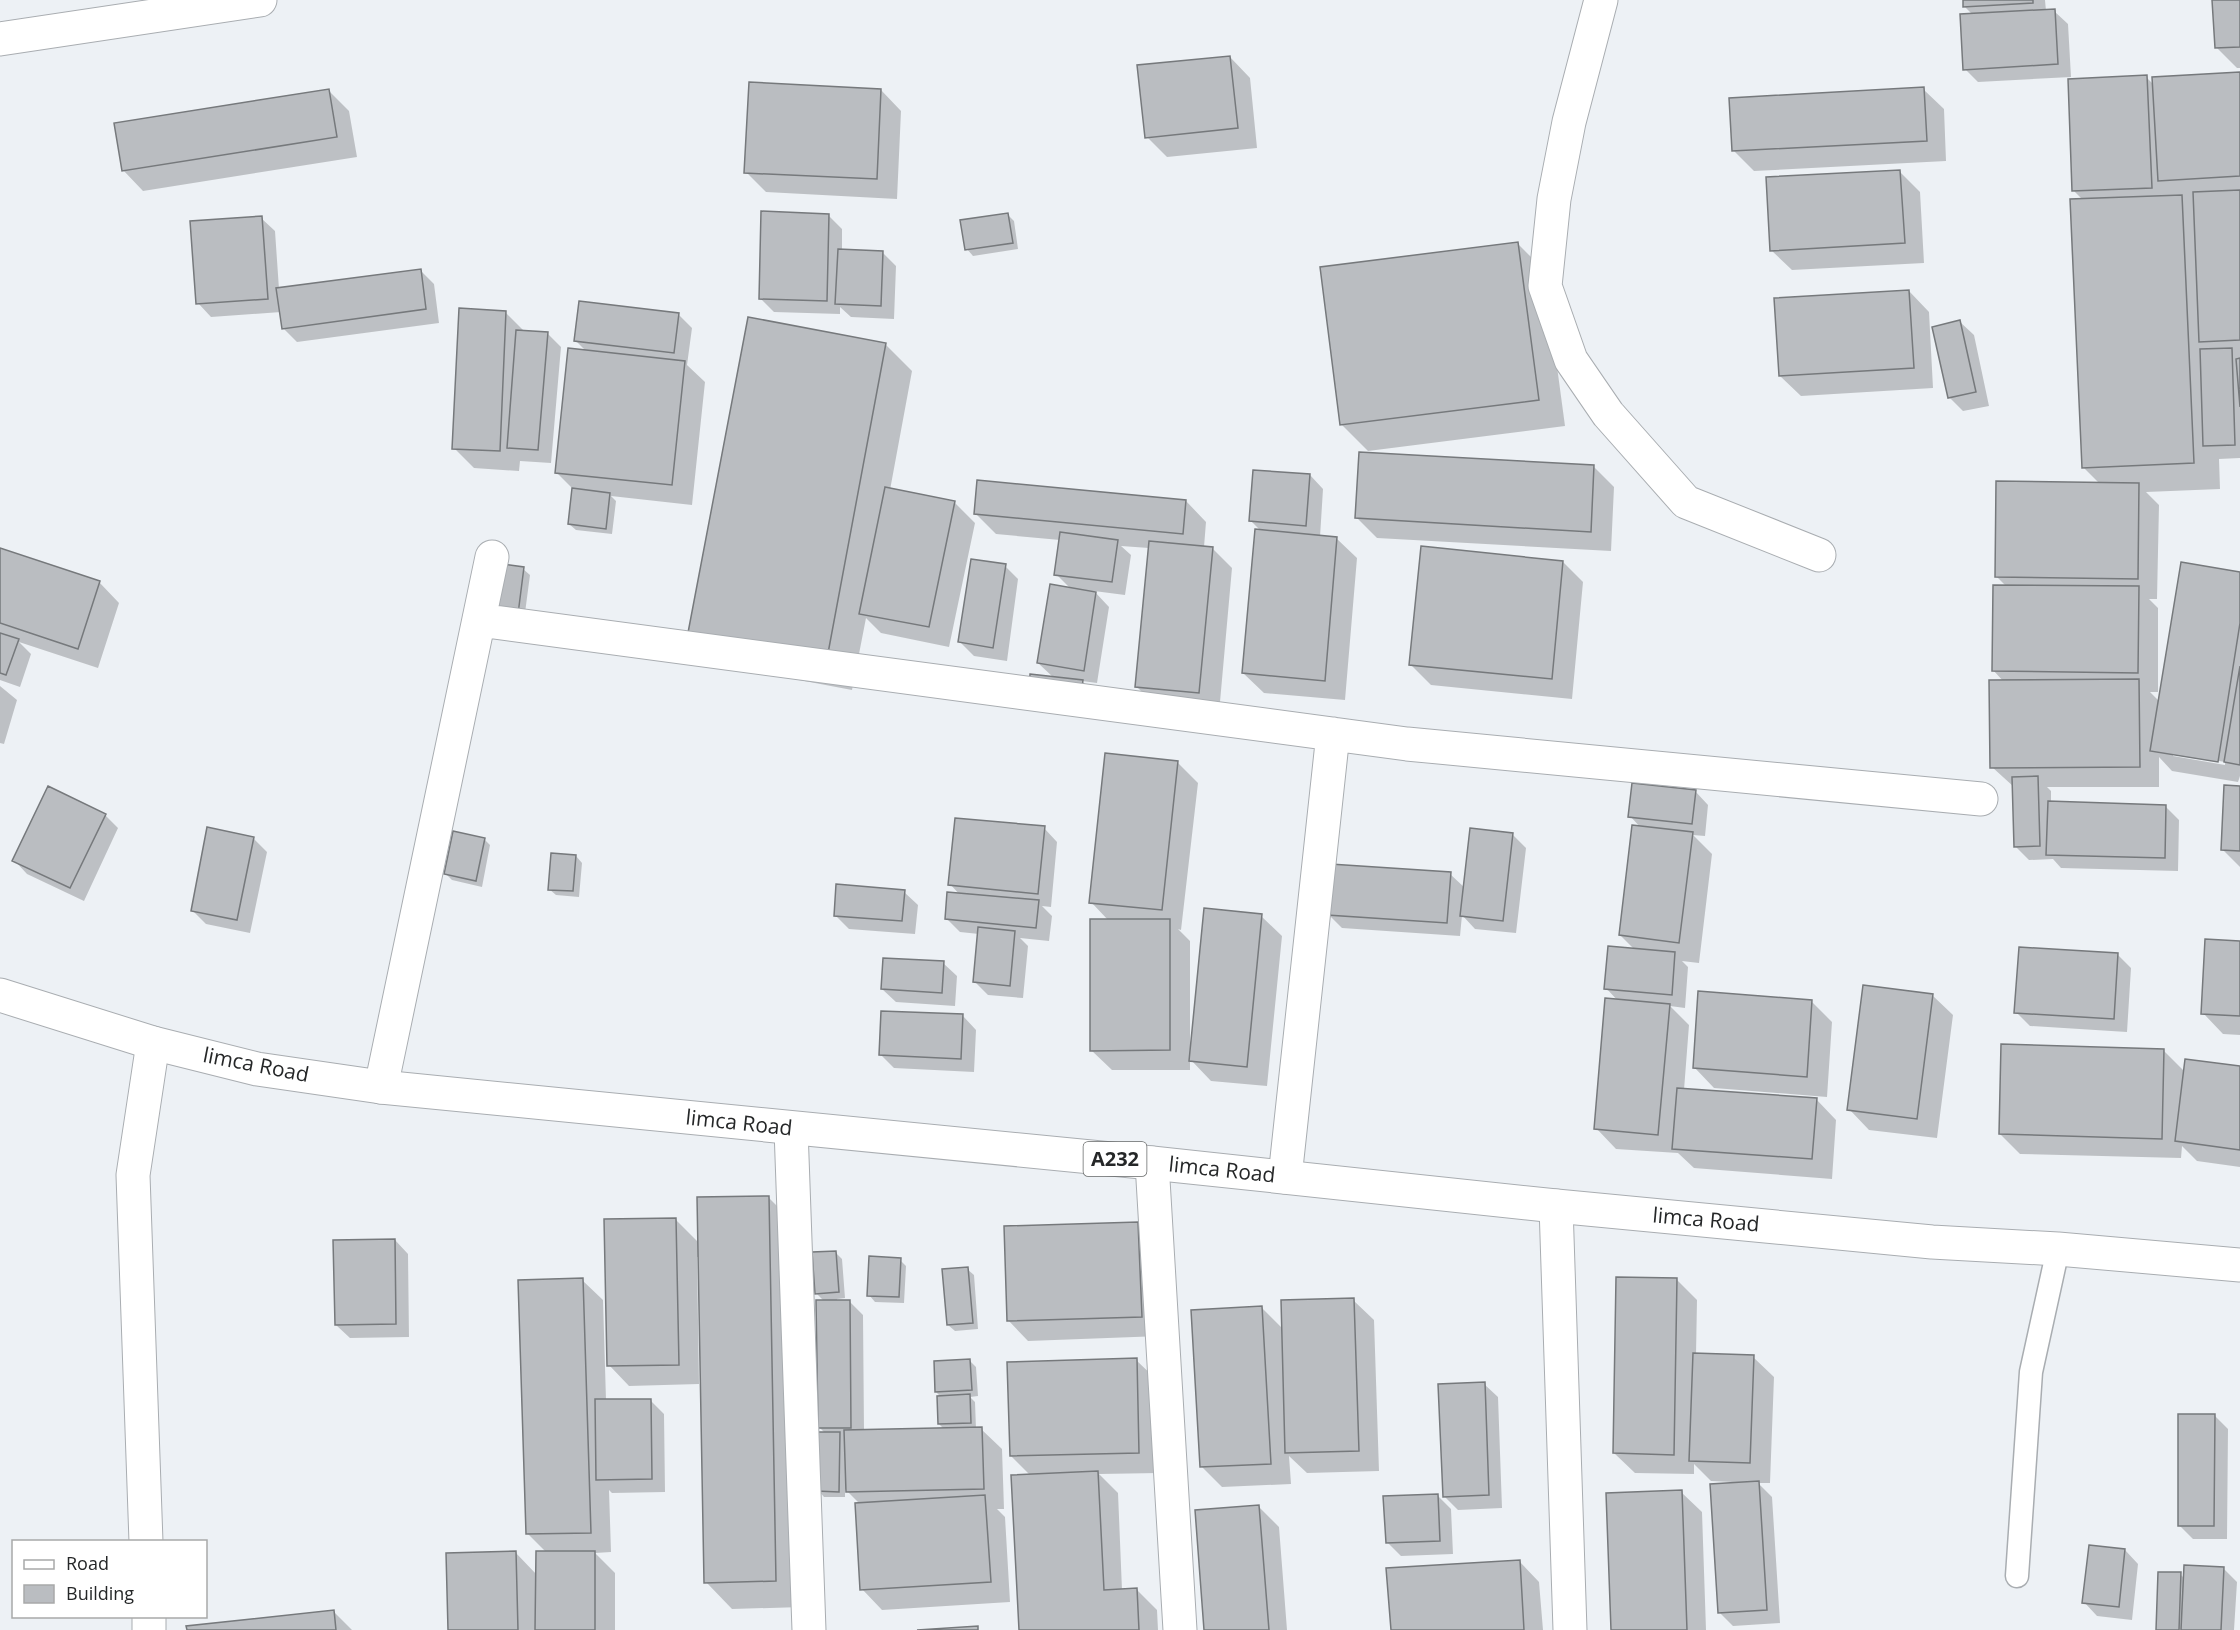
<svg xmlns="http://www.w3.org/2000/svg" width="2240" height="1630" font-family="'Open Sans',sans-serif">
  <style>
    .shadow { fill: #0003; fill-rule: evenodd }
    .building { fill: #babdc1; stroke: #76797c; stroke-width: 1.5 }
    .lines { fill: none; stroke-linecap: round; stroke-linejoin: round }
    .service-casing { stroke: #a9adb1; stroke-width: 25 }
    .minor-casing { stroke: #a9adb1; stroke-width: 35 }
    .primary-casing { stroke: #a9adb1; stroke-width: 35 }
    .trunk-casing { stroke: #a9adb1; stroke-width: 35 }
    .service { stroke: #fff; stroke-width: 22 }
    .minor { stroke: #fff; stroke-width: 33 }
    .primary { stroke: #fff; stroke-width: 33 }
    .trunk { stroke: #fff; stroke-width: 33 }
    .labels { text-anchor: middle; stroke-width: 5; stroke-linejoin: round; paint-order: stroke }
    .shield { fill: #fff; stroke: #666868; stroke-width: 1.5 }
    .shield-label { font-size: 20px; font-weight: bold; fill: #252728 }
    .street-label { font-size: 21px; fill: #252728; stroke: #fff }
  </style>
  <rect width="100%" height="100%" fill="#edf1f5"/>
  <path class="shadow" d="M1964 0H2045L2046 11H2054L2068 24 2071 77 1978 82 1965 69 1973 15 1964 6Z
    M2214 0H2240V68H2237L2216 47Z
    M1230 57 1250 78 1257 148 1167 157 1147 137Z
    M2240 73V458L2219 459 2220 489 2146 492 2159 505 2157 599H2149L2158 608V692H2150L2160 702 2240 573V776L2238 782 2172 771 2159 757V787H2047L2051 791V802L2165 806 2179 820 2178 871 2061 868 2053 859 2029 860 2015 846 2014 787 1992 767 2004 682 1993 670 2006 586 1996 576 2100 484 2083 467V200L2074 191 2146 77 2154 85ZM2173 753 2225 762V765L2173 756Z
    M1923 89 1944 109 1946 161 1754 171 1733 150Z
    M881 90 901 111 897 199 766 192 746 172Z
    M329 91 349 111 357 157 143 191 123 170Z
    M1899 171 1920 192 1924 263 1792 270 1771 250Z
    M828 215 842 229V251L882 252 896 266 894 319 851 317 840 307V314L774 312 760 298Z
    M1008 215 1014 221 1018 249 973 256 967 249Z
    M261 218 275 231 279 289 420 270 434 284 439 323 297 342 284 329 281 312 211 317 198 303Z
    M1518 244 1544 270 1565 426 1368 451 1342 425Z
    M1909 291 1929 312 1933 388 1801 396 1780 376Z
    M505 312 525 332 547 333 561 347 551 463 520 461 519 471 474 468 454 448Z
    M678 314 692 328 687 365 705 382 692 505 611 496 616 501 612 534 576 530 569 524 573 489 556 472 587 352 575 340Z
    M1960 322 1974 335 1989 406 1963 411 1949 397Z
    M885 344 912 371 890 490 954 502 975 523 949 647 881 633 866 618 852 690 715 664Z
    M1593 466 1614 487 1611 551 1377 538 1357 518Z
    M1310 475 1323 489 1320 537 1336 538 1357 558 1345 700 1264 693 1243 673 1262 532 1251 521Z
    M1186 501 1206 522 1204 547 1212 548 1232 568 1219 713 1157 707 1137 687 1149 548 1121 546 1131 555 1125 595 1094 591 1109 607 1097 683 1082 681 1089 688 1054 678 1038 663 1071 589 1056 574 1060 540 996 534 976 514Z
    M0 550 99 582 119 603 98 668 19 642 31 654 20 687 0 680Z
    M1563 562 1583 582 1572 699 1431 685 1411 665Z
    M496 565 523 569 530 575 523 628Z
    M1005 566 1018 579 1007 661 974 656 960 642Z
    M0 686 17 700 4 744 0 743Z
    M1177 762 1198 783 1181 930 1178 929 1190 941V1049L1261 916 1282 936 1267 1086 1211 1081 1190 1059V1070H1112L1091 1050 1109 921 1091 902Z
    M2240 788V867L2222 849Z
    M1695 791 1708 805 1705 836 1693 835 1712 854 1699 963 1682 961 1688 967 1685 1008 1670 1006 1689 1025 1684 1090 1816 1099 1836 1120 1832 1179 1694 1168 1678 1153 1616 1149 1596 1128 1618 1001 1606 988 1635 950 1620 935 1641 828 1630 816Z
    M105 815 118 828 84 901 27 874 14 860Z
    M1044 828 1057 842 1051 907 1042 906 1052 916 1049 941 1020 938 1028 946 1023 998 988 995 975 982 979 934 960 932 947 919 960 895 950 884Z
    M1512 834 1526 848 1516 933 1475 929 1462 915 1460 936 1342 928 1328 914 1450 874 1465 888Z
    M253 838 267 852 250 933 206 924 192 910Z
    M484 839 490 845 482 887 452 880 446 874Z
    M576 856 582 863 579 897 556 895 549 889Z
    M904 892 918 905 915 934 849 929 835 915Z
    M2240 942V1035L2223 1034 2203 1013Z
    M2118 955 2131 968 2127 1032 2030 1026 2016 1012Z
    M943 963 957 976 955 1006 896 1002 882 989Z
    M1932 995 1953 1015 1937 1138 1869 1130 1849 1109Z
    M1812 1002 1832 1022 1827 1097 1714 1088 1694 1067Z
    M963 1016 976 1030 974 1072 894 1068 881 1055Z
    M2163 1050 2185 1072 2240 1068V1167L2197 1161 2182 1146 2181 1158 2020 1154 2000 1134Z
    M768 1197 795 1224 802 1607 732 1609 706 1582 700 1257H697L699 1384 629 1386 609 1365 676 1220 699 1243Z
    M1137 1224 1158 1244 1161 1336 1028 1341 1008 1320Z
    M395 1240 408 1254 409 1337 350 1338 336 1325Z
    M836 1253 842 1259 845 1298 837 1299V1301H849L863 1315 864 1431 945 1430 939 1424 941 1397 936 1392 970 1361 976 1367 978 1396 970 1397 975 1402 976 1429H981L1002 1449 1004 1509H997L1005 1517 1010 1602 882 1610 862 1589 860 1504 845 1489V1497H824L818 1490 825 1433 819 1427 825 1302 816 1293Z
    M900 1260 906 1266 904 1303 875 1302 869 1295Z
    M967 1269 974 1275 978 1329 955 1331 948 1325Z
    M1676 1279 1697 1300 1696 1355 1753 1357 1774 1377 1770 1483H1758L1772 1497 1780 1623 1733 1626 1720 1613 1732 1482 1711 1481 1694 1464V1474L1635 1473 1614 1453Z
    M582 1280 603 1300 606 1400H650L664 1414 665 1492 612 1493 609 1490 611 1552 595 1553 615 1573V1630H450L515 1552 537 1575 546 1552 527 1533Z
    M1353 1300 1374 1320 1379 1471 1307 1473 1289 1456 1291 1484 1222 1487 1202 1467 1262 1308 1283 1329Z
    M1136 1360 1157 1380 1159 1473 1099 1474 1118 1493 1122 1590 1136 1589 1157 1610 1158 1630H1021L1031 1476 1011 1456Z
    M1484 1384 1498 1397 1502 1508 1458 1510 1444 1496Z
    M2214 1415 2228 1429 2227 1539H2193L2179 1525Z
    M1681 1492 1702 1512 1706 1630H1612Z
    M1437 1495 1451 1509 1453 1554 1401 1556 1387 1542Z
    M1259 1507 1279 1527 1287 1630H1206Z
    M2125 1550 2138 1564 2132 1620 2097 1616 2084 1602Z
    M1519 1561 1539 1582 1543 1630H1392Z
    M2223 1568 2237 1582 2234 1630H2157L2180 1574 2185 1579Z
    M334 1612 352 1630H188Z"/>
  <path class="building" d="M1963 0H2033V3L1963 7Z
    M2212 0H2240V47L2215 48Z
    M2055 9 2058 64 1963 70 1960 14Z
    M1230 56 1238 128 1145 138 1137 65Z
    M2240 72V176L2158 181 2152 77Z
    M2147 75 2152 188 2072 191 2068 79Z
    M749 82 881 89 877 179 744 173Z
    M1924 87 1927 141 1732 151 1729 98Z
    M329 89 337 137 122 171 114 123Z
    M1900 170 1905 243 1770 251 1766 177Z
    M2240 190V340L2199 342 2193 192Z
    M2182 195 2194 463 2082 468 2070 199Z
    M761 211 829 214 827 301 759 299Z
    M1008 213 1013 243 965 250 960 220Z
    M262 216 268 299 196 304 190 221Z
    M1518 242 1539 400 1340 425 1320 267Z
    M838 249 883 251 881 306 835 304Z
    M421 269 426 309 282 329 276 288Z
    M1909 290 1914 368 1779 376 1774 298Z
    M579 301 679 313 674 353 574 341Z
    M459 308 506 311 500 451 452 449Z
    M748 317 886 343 826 664 687 638Z
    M1960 320 1976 392 1948 398 1932 327Z
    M516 330 548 332 538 450 507 448Z
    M568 348 685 361 672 485 555 473Z
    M2232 348 2235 445 2203 446 2200 349Z
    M2240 358V407L2236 359Z
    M1359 452 1594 465 1591 532 1355 518Z
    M1253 470 1310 474 1306 526 1249 521Z
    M977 480 1186 500 1183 534 974 514Z
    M1996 481 2139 483 2138 579 1995 577Z
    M885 487 955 501 929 627 859 614Z
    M572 488 610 493 606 529 568 524Z
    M1255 529 1337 537 1325 681 1242 673Z
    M1060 532 1118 540 1112 582 1054 575Z
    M1149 541 1213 547 1199 693 1135 687Z
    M1421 546 1563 561 1552 679 1409 665Z
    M0 548 100 581 78 649 0 623Z
    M971 559 1006 564 993 648 958 642Z
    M2181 562 2240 572V623L2218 762 2150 751Z
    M495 563 524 567 517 622 488 618Z
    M1050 584 1096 592 1084 671 1037 663Z
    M1993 585 2139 586 2138 673 1992 671Z
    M0 633 19 639 6 675 0 673Z
    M2240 666V765L2224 762Z
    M1030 674 1083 680 1081 695 1029 689Z
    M2139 679 2140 767 1990 768 1989 680Z
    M1105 753 1178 761 1162 910 1089 903Z
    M2038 776 2040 846 2014 847 2012 777Z
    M1632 783 1696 790 1692 824 1628 817Z
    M2224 785 2240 786V851L2221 850Z
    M48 786 106 814 70 888 12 861Z
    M2048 801 2166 805 2165 858 2046 855Z
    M955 818 1045 826 1038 894 948 885Z
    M1632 825 1693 832 1679 943 1619 935Z
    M207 827 254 837 237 920 191 911Z
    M1470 828 1513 833 1503 921 1460 916Z
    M453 831 485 838 476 881 444 874Z
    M551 853 576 855 573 891 548 890Z
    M1330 864 1451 872 1447 923 1327 915Z
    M836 884 905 890 902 921 834 916Z
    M947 892 1039 900 1036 928 945 919Z
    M1204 908 1262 914 1247 1067 1189 1061Z
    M1090 919H1170V1050L1090 1051Z
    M978 927 1015 931 1010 986 973 982Z
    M2205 939 2240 941V1016L2201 1014Z
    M1608 946 1675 952 1672 995 1604 989Z
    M2019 947 2118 953 2114 1019 2014 1013Z
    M883 958 944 961 942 993 881 989Z
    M1863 985 1933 994 1917 1119 1847 1110Z
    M1698 991 1812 1000 1807 1077 1693 1068Z
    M1605 998 1670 1004 1658 1135 1594 1129Z
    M881 1011 963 1014 961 1059 879 1055Z
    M2001 1044 2164 1049 2162 1139 1999 1134Z
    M2185 1059 2240 1066V1150L2175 1141Z
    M1677 1088 1817 1098 1812 1159 1672 1149Z
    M769 1196 776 1581 704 1583 697 1197Z
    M676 1218 679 1365 607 1366 604 1219Z
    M1138 1222 1142 1317 1007 1321 1004 1226Z
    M395 1239 396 1324 335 1325 333 1240Z
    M836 1251 839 1292 815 1294 812 1252Z
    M869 1256 901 1258 899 1297 867 1296Z
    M968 1267 973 1323 947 1325 942 1269Z
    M1616 1277 1677 1278 1674 1455 1613 1453Z
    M583 1278 591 1533 526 1534 518 1280Z
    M1354 1298 1359 1451 1285 1453 1281 1300Z
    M816 1300H850L851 1428H818Z
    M1262 1306 1271 1464 1200 1467 1191 1310Z
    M1693 1353 1754 1355 1750 1463 1689 1461Z
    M1137 1358 1139 1453 1010 1456 1007 1362Z
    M970 1359 972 1390 935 1392 934 1361Z
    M1485 1382 1489 1495 1443 1497 1438 1384Z
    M970 1394 971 1423 938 1424 937 1396Z
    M595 1399H651L652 1479 596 1480Z
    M2178 1414H2215L2214 1526H2178Z
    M982 1427 984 1489 846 1492 844 1430Z
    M817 1432H840L839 1492 816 1491Z
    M1098 1471 1104 1590 1137 1588 1139 1630H1019L1011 1475Z
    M1759 1481 1767 1610 1718 1613 1710 1484Z
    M1682 1490 1687 1630H1611L1606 1493Z
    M1438 1494 1440 1541 1386 1543 1383 1496Z
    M985 1495 991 1582 860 1590 855 1503Z
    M1259 1505 1269 1630H1204L1195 1510Z
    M2089 1545 2125 1549 2119 1607 2082 1603Z
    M516 1551 518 1630H448L446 1553Z
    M536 1551H595V1630H535Z
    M1520 1560 1524 1630H1391L1386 1568Z
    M2184 1565 2224 1567 2221 1630H2181Z
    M2158 1572H2181L2179 1630H2156Z
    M334 1610 336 1630H187L186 1626Z
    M978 1626V1630H917Z"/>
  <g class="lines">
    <g class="service-casing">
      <path id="service" d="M2017 1576 2031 1372 2058 1249"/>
    </g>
    <g class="minor-casing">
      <path id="minor" d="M1601 0 1569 122 1554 199 1545 286 1571 360 1608 414 1686 502 1819 555
        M479 620 1407 744 1981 799
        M381 1087 492 557
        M791 1129 809 1630
        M1152 1163 1180 1630
        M1285 1177 1333 734
        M1556 1206 1570 1630
        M146 1542 133 1175 153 1043
        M149 1616V1630"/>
    </g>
    <g class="primary-casing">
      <path id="primary" d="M0 995 153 1043 257 1069 381 1087 1152 1163 1556 1206 1932 1242 2058 1249 2240 1265"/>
    </g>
    <g class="trunk-casing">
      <path id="trunk" d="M0 39 260 0"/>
    </g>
    <use href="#service" class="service"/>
    <use href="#minor" class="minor"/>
    <use href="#primary" class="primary"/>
    <use href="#trunk" class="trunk"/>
  </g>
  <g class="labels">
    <rect class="shield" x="1083.5" y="1142" width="63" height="34" rx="4.5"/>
    <g class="shield-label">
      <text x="1115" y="1166">A232</text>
    </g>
    <g class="street-label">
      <text transform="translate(256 1065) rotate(11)" y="7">limca Road</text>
      <text transform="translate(739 1123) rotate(6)" y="7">limca Road</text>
      <text transform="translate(1222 1170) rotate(6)" y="7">limca Road</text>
      <text transform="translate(1706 1220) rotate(5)" y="7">limca Road</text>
    </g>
  </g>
  <rect x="12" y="1540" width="195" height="78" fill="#ffffff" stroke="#a8a9a9" stroke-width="1.5"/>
  <rect x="24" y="1560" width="30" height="9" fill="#ffffff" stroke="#a8a9a9" stroke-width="1.5"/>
  <text x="66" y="1570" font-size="18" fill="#252728">Road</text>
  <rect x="24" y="1585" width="30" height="18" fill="#babdc1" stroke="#a8a9a9" stroke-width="1.5"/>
  <text x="66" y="1600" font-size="18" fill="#252728">Building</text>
</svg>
